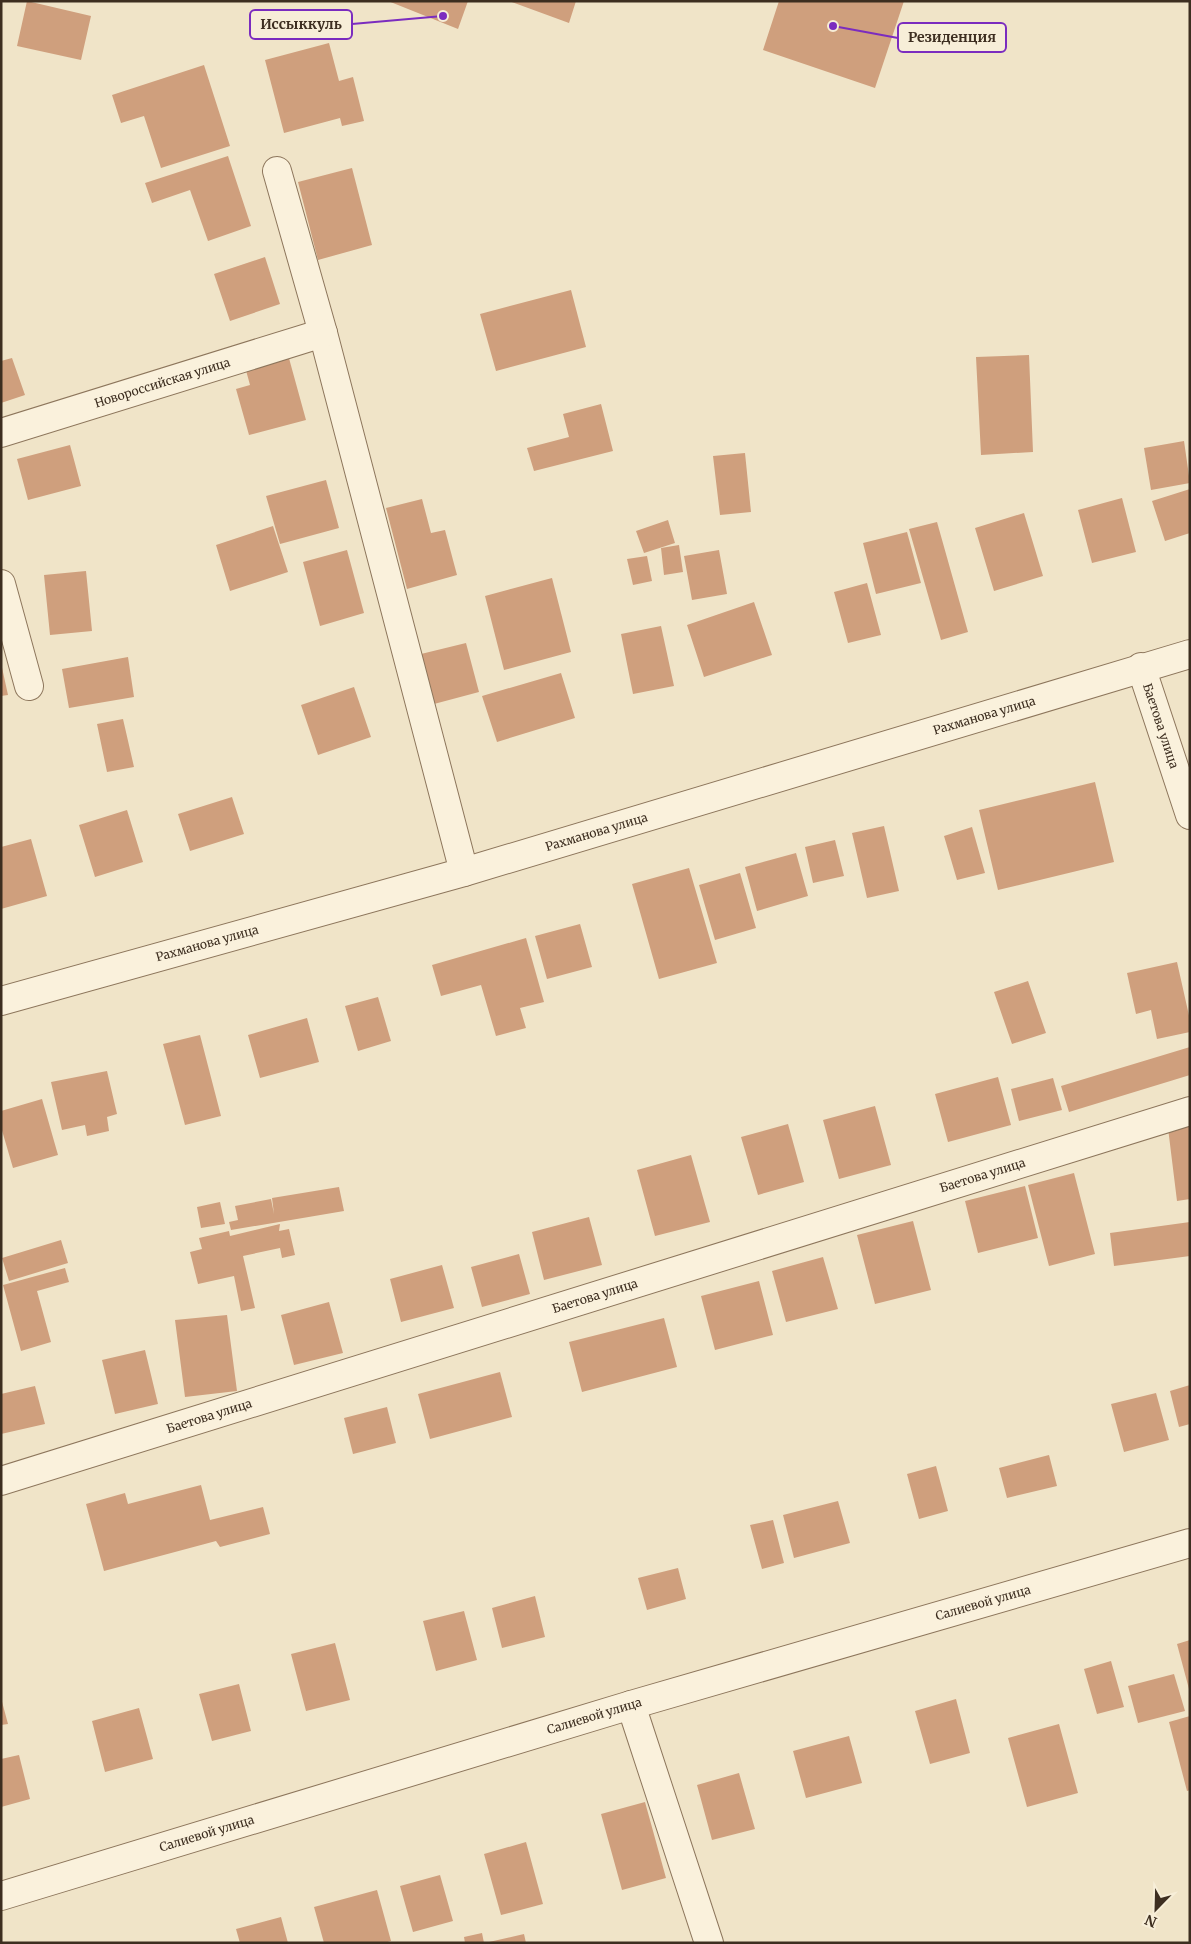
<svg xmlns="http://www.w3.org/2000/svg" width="1191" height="1944" font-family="Merriweather,serif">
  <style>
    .building { fill: #cf9f7d }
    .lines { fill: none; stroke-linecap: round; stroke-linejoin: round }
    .street-casing { stroke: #8d765c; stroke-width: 30 }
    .street { stroke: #faf1dc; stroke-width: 28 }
    .labels { text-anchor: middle; stroke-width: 4; stroke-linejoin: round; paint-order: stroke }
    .street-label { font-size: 12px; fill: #3d2e20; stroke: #f7eed8 }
    .leader { fill: none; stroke: #7b2cbf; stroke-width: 2 }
    .callout-dot { fill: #7b2cbf; stroke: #f7eed8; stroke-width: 2 }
    .callout { fill: #f7eed8; stroke: #7b2cbf; stroke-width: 2 }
    .callout-label { font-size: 14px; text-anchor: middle; font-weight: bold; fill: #3d2e20 }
  </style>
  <rect width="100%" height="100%" fill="#f0e4c8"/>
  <path class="building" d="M27 1 91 16 81 60 17 46Z
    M388 1H468L458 29Z
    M509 1H576L569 23Z
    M779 1H904L875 88 763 50Z
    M329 43 339 81 353 77 364 121 342 126 340 118 284 133 265 60Z
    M204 65 230 146 161 168 144 116 121 123 112 95Z
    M228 156 251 226 208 241 190 190 152 203 145 183Z
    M352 168 372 245 318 260 298 182Z
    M265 257 280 304 230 321 214 274Z
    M571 290 586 347 496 371 480 314Z
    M287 351 306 420 249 435 236 389 250 385 244 363Z
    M1029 355 1033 452 981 455 976 357Z
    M12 358 25 395 1 403V361Z
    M601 404 613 451 534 471 527 448 569 437 563 414Z
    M1184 441 1190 483 1151 490 1144 448Z
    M70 445 81 486 28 500 17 459Z
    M745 453 751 512 720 515 713 456Z
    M326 480 339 528 280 544 266 496Z
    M1190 489V533L1165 541 1152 501Z
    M1122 498 1136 552 1092 563 1078 510Z
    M422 499 431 533 445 530 457 575 407 589 386 508Z
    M1024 513 1043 576 994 591 975 528Z
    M668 520 675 543 644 553 636 531Z
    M937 522 968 632 941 640 909 529Z
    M273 526 288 572 230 591 216 545Z
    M907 532 921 583 876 594 863 543Z
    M679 545 683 572 664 575 661 548Z
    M347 550 364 613 320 626 303 562Z
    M719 550 727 594 692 600 684 556Z
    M647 556 652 581 633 585 627 559Z
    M86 571 92 631 50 635 44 575Z
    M552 578 571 652 504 670 485 596Z
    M867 583 881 635 848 643 834 592Z
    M754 602 772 655 704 677 687 625Z
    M661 626 674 686 633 694 621 634Z
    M466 643 479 692 434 704 421 654Z
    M128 657 134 697 69 708 62 669Z
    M1 663 8 695 1 696Z
    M561 673 575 718 497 742 482 696Z
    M354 687 371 737 318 755 301 705Z
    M123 719 134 767 107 772 97 724Z
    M1095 782 1114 862 998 890 979 810Z
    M232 797 244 834 190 851 178 814Z
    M127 810 143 862 95 877 79 825Z
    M884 826 899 891 867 898 852 833Z
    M972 827 985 873 957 880 944 836Z
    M31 839 47 896 1 909V847Z
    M835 840 844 876 813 883 805 847Z
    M796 853 808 896 757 911 745 867Z
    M689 868 717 963 659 979 632 884Z
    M740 873 756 928 715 940 699 885Z
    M580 924 592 967 547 979 535 936Z
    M526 938 544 1002 520 1008 526 1028 496 1036 481 985 441 996 432 965Z
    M1177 962 1190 1020V1032L1157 1039 1151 1010 1136 1014 1127 973Z
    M1028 981 1046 1033 1012 1044 994 992Z
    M378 997 391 1041 358 1051 345 1006Z
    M307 1018 319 1062 260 1078 248 1035Z
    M200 1035 221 1116 185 1125 163 1044Z
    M1190 1047V1075L1069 1112 1061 1086Z
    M107 1071 117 1114 107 1117 109 1131 87 1136 85 1125 62 1130 51 1082Z
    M998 1077 1011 1125 948 1142 935 1094Z
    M1053 1078 1062 1110 1019 1121 1011 1089Z
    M42 1099 58 1155 13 1168 1 1127V1111Z
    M875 1106 891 1165 839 1179 823 1120Z
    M788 1124 804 1182 758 1195 741 1137Z
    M1190 1125V1199L1177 1201 1168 1128Z
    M691 1155 710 1222 655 1236 637 1170Z
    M1074 1173 1095 1254 1049 1266 1028 1185Z
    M1025 1186 1038 1238 978 1253 965 1201Z
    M339 1187 344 1211 231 1230 229 1222 238 1220 235 1206 271 1199 274 1214 272 1198Z
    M220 1202 225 1224 201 1228 197 1207Z
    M589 1217 602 1265 544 1280 532 1232Z
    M913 1221 931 1290 875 1304 857 1235Z
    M1190 1222V1256L1114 1266 1110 1233Z
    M280 1224 279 1231 289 1229 295 1255 282 1258 280 1248 243 1256 255 1308 241 1311 234 1276 198 1284 190 1252 202 1249 199 1238 229 1231 230 1236Z
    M61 1240 68 1263 9 1281 2 1258Z
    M519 1254 530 1294 482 1307 471 1267Z
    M823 1257 838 1309 786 1322 772 1271Z
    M442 1265 454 1308 401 1322 390 1279Z
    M65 1268 69 1282 37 1291 51 1342 21 1351 3 1285Z
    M759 1281 773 1335 715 1350 701 1296Z
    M329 1302 343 1353 294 1365 281 1315Z
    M227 1315 237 1391 185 1397 175 1320Z
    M664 1318 677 1367 582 1392 569 1342Z
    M145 1350 158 1404 115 1414 102 1360Z
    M500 1372 512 1417 430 1439 418 1394Z
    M1190 1385V1424L1179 1427 1170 1391Z
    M35 1386 45 1424 1 1434V1394Z
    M1156 1393 1169 1440 1124 1452 1111 1404Z
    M387 1407 396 1443 353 1454 344 1418Z
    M1049 1455 1057 1486 1007 1498 999 1468Z
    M936 1466 948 1511 919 1519 907 1474Z
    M201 1485 210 1520 263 1507 270 1534 220 1547 216 1541 104 1571 86 1504 125 1493 128 1504Z
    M838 1501 850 1543 794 1558 783 1515Z
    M773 1520 784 1563 762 1569 750 1525Z
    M678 1568 686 1599 647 1610 638 1578Z
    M535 1596 545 1637 502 1648 492 1608Z
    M464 1611 477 1660 436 1671 423 1621Z
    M1190 1640V1689H1189L1177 1644Z
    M335 1643 350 1700 306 1711 291 1654Z
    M1111 1661 1124 1707 1097 1714 1084 1669Z
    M1174 1674 1185 1711 1138 1723 1128 1686Z
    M239 1684 251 1731 212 1741 199 1694Z
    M1 1698 8 1724 1 1725Z
    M956 1699 970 1753 930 1764 915 1711Z
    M139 1708 153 1759 105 1772 92 1721Z
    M1190 1716V1790L1187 1791 1169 1722Z
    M1059 1724 1078 1793 1027 1807 1008 1738Z
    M849 1736 862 1783 806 1798 793 1751Z
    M19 1755 30 1799 1 1807V1759Z
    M739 1773 755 1829 712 1840 697 1785Z
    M645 1802 666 1878 622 1890 601 1814Z
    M526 1842 543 1904 501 1915 484 1854Z
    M440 1875 453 1921 413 1932 400 1886Z
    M377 1890 391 1941 384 1943H324L314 1907Z
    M281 1917 288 1943H240L236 1929Z
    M482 1933 484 1943H465L464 1937Z
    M524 1934 526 1943H490L489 1942Z"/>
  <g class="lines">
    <g class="street-casing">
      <g id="street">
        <path d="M277 171 323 333 464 872"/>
        <path id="s1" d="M1 433 323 333"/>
        <path d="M1 584 29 686"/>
        <path id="s2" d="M1141 667 1190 815"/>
        <path id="s3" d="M1 1001 464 872 1190 654"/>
        <path id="s4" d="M1 1481 1190 1111"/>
        <path d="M631 1705 709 1943"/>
        <path id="s5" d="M1 1896 631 1705 1190 1543"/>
      </g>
    </g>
    <use href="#street" class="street"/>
  </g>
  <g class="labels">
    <g class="street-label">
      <text dy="4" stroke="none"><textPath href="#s1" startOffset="169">Новороссийская улица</textPath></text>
      <text dy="4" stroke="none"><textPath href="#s3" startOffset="1024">Рахманова улица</textPath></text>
      <text dy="4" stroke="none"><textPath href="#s2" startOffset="62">Баетова улица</textPath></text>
      <text dy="4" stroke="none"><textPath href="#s3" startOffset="619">Рахманова улица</textPath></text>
      <text dy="4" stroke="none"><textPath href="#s3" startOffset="214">Рахманова улица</textPath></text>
      <text dy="4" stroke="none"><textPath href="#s4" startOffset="1028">Баетова улица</textPath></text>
      <text dy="4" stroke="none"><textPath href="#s4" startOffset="622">Баетова улица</textPath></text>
      <text dy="4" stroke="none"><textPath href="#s4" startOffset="218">Баетова улица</textPath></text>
      <text dy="4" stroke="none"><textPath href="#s5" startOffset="1025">Салиевой улица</textPath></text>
      <text dy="4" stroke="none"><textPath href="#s5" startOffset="620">Салиевой улица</textPath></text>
      <text dy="4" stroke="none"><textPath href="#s5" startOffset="215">Салиевой улица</textPath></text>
    </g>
  </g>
  <path class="leader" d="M443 16L352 24M833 26L898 38"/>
  <g class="callout-dot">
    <circle cx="443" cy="16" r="5"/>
    <circle cx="833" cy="26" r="5"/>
  </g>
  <g class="callout">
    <rect x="250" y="10" width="102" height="29" rx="5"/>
    <rect x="898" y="23" width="108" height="29" rx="5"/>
  </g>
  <g class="callout-label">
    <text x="301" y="29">Иссыккуль</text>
    <text x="952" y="42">Резиденция</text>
  </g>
  <rect width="1191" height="1944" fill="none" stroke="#3d2e20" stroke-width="5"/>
  <g transform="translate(1156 1909) rotate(203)" stroke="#f7eed8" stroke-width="4" paint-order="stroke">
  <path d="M0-4L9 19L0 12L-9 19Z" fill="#3d2e20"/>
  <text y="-8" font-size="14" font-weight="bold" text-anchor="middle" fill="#3d2e20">N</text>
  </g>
</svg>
